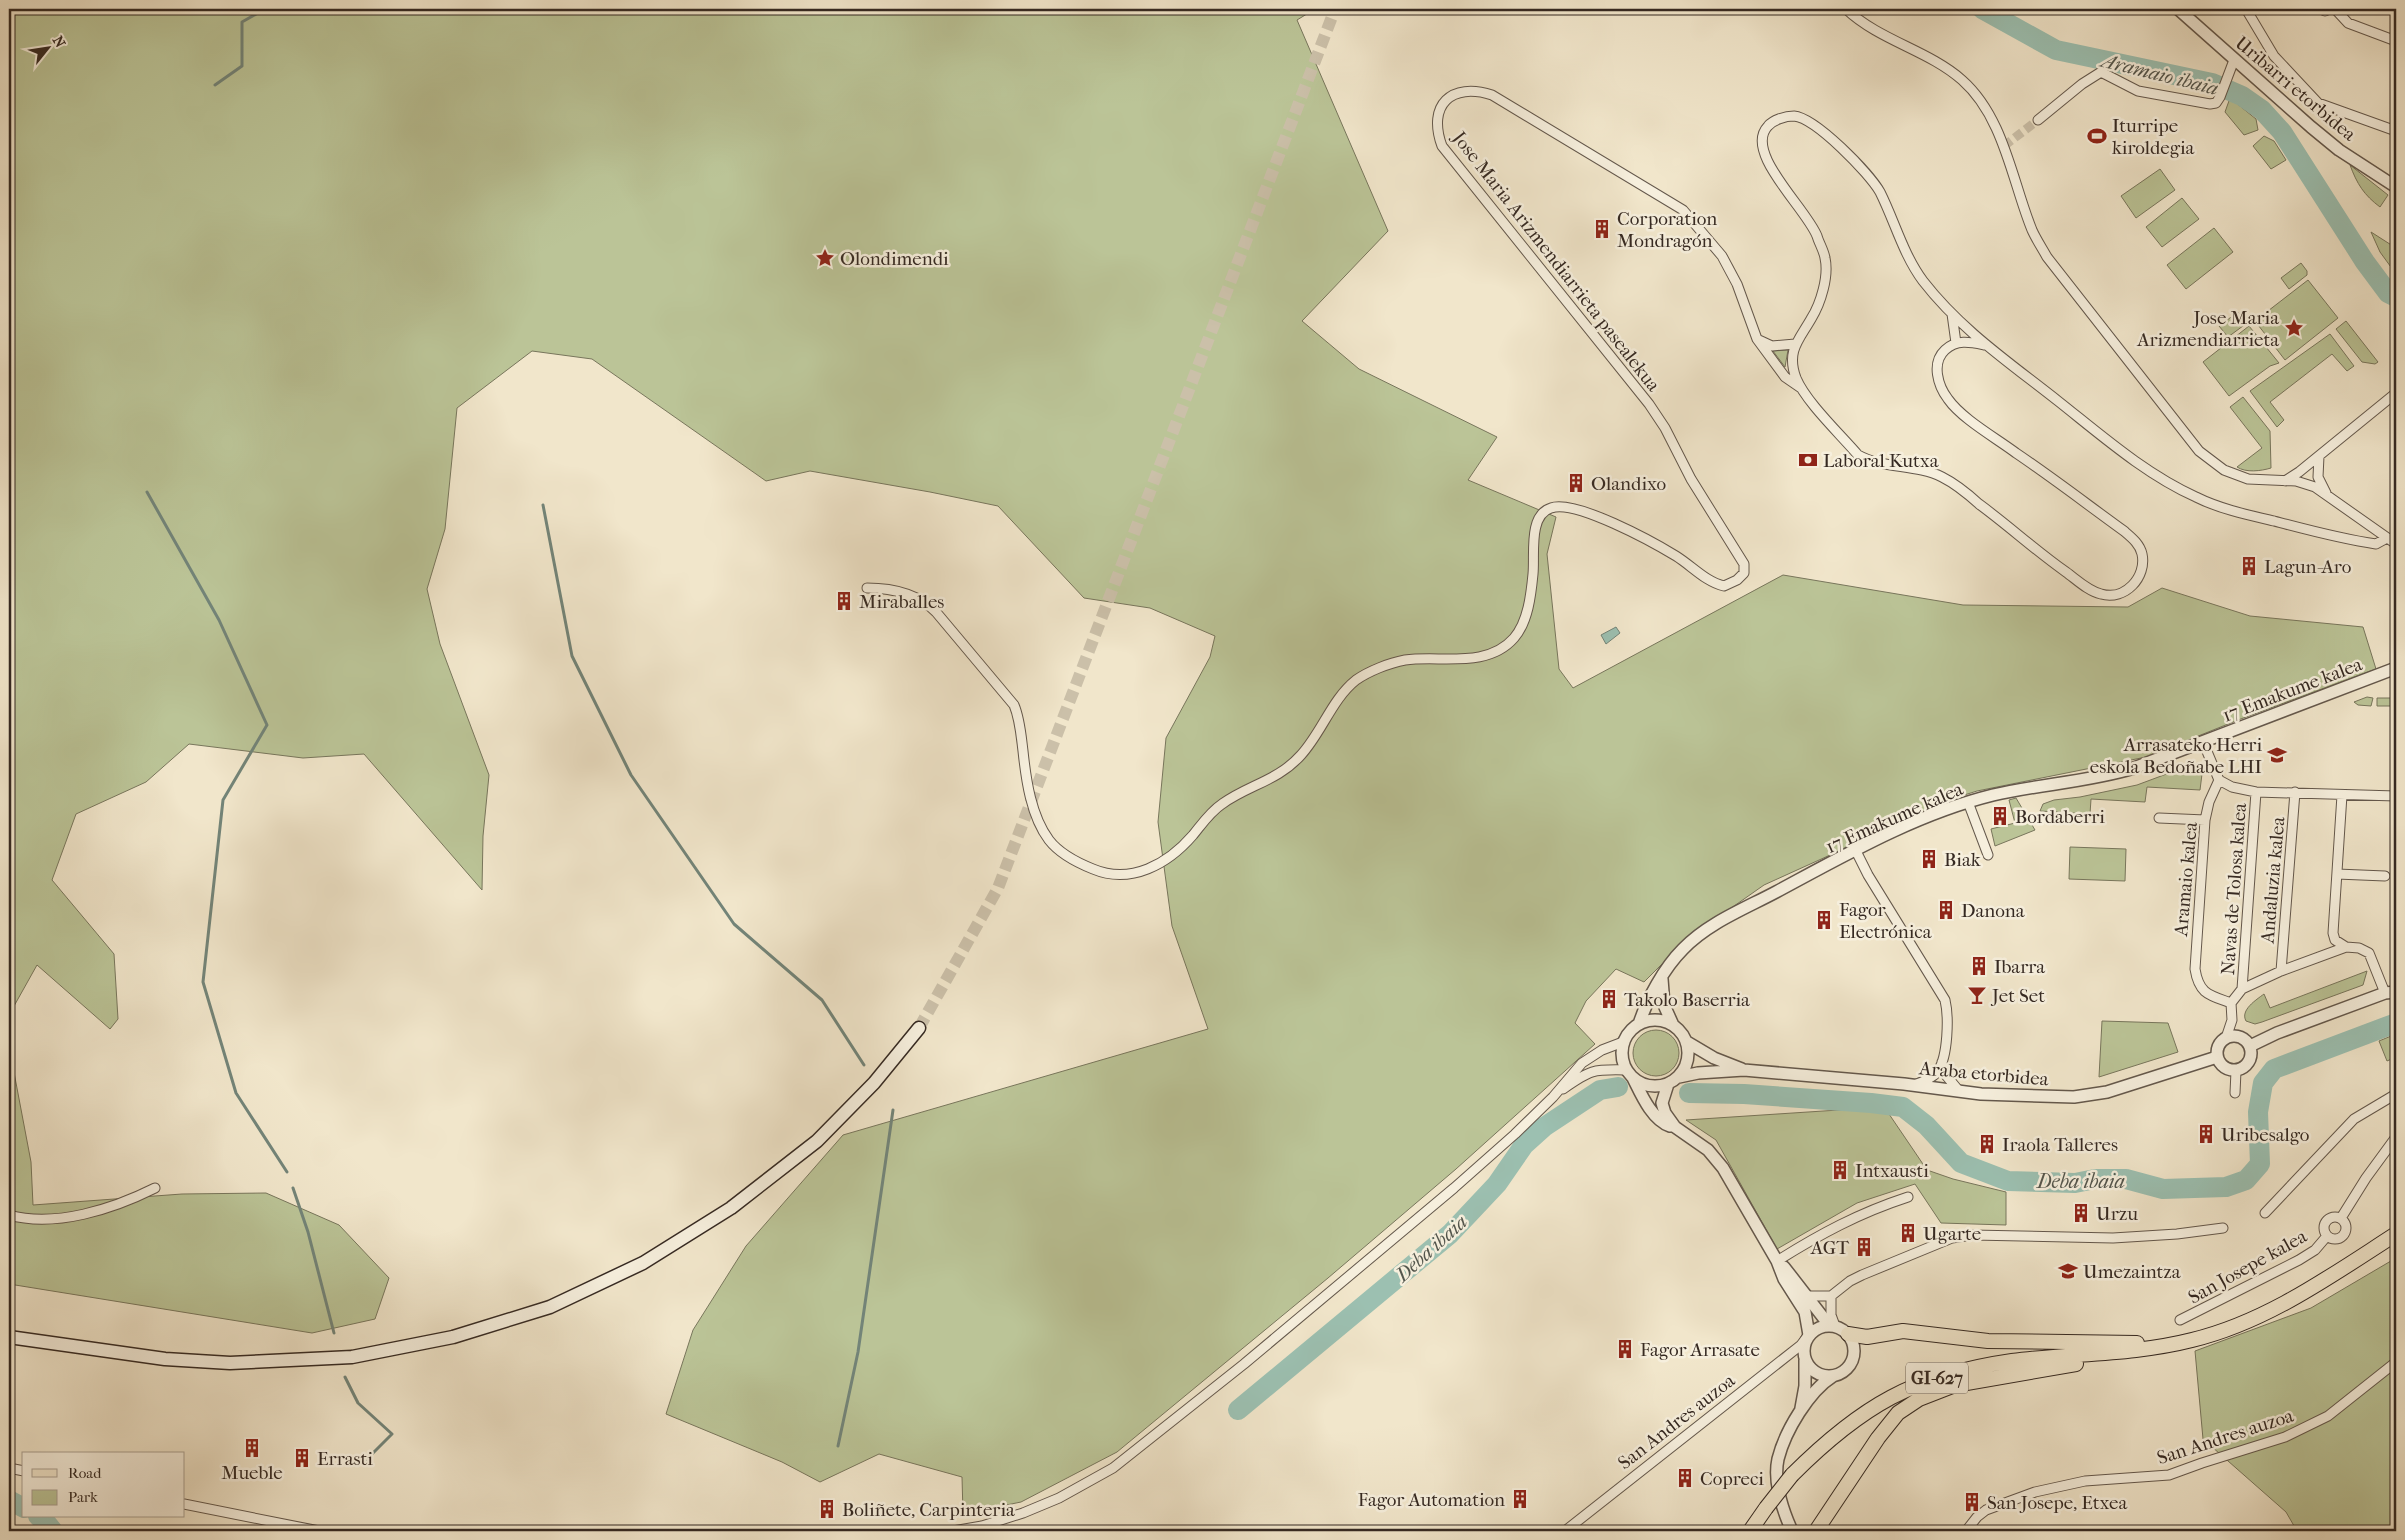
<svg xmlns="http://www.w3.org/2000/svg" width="2405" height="1540" font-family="'IM FELL French Canon',serif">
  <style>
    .green { fill: #bbc497; stroke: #78765c }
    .water { fill: #9cc0b1; stroke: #738478 }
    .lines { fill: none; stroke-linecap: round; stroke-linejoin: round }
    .stream { stroke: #738478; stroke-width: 3 }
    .river { stroke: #9cc0b1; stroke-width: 20 }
    .minor-tunnel { stroke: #cbc0a9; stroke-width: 9; stroke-dasharray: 9 4.5; stroke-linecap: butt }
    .secondary-tunnel { stroke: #cbc0a9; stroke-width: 12; stroke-dasharray: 12 6; stroke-linecap: butt }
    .minor-casing { stroke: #64584c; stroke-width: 11 }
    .tertiary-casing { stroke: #64584c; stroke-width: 14 }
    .secondary-casing { stroke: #352922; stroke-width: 15 }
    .primary-casing { stroke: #352922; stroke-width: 16 }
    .minor { stroke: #f6efdd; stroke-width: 9 }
    .tertiary { stroke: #f6efdd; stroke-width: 11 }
    .secondary { stroke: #f6efdd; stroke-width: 12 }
    .primary { stroke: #f1e6cb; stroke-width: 14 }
    .primary-bridge-casing { stroke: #352922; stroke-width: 16; stroke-linecap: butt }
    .primary-bridge { stroke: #f1e6cb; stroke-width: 14 }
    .labels { text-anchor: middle; stroke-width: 5; stroke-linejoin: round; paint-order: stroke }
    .shield { fill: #f6efdd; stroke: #6f645a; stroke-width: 1 }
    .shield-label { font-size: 18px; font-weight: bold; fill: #352922 }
    .street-label { font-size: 19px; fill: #352922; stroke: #f6efdd }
    .poi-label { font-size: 19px; fill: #352922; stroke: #f6efdd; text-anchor: start }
    .water-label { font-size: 20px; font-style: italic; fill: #54564d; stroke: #f6efdd }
  </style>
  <rect width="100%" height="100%" fill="#f1e6cb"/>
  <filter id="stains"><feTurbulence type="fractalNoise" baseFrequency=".004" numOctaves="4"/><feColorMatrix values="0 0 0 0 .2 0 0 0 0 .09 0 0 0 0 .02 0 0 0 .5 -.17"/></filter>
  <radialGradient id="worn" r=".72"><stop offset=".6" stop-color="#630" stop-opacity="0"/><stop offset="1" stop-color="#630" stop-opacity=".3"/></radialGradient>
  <path class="green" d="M9 9H1315L1297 20 1388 231 1302 321 1359 369 1497 437 1468 480 1556 517 1547 554 1559 669 1573 688 1783 575 1963 605 2128 607 2162 588 2250 616 2363 627 2376 669 2238 720 2146 757 1977 791 1958 797 1764 885 1687 939 1644 982 1616 969 1586 1001 1575 1023 1595 1044 1456 1169 1328 1278 1117 1452 1021 1502 963 1514 962 1477 879 1454 820 1482 782 1462 666 1414 693 1330 746 1246 843 1135 1208 1029 1172 926 1158 822 1166 738 1210 657 1215 636 1150 608 1084 598 998 506 930 492 810 471 766 481 592 359 532 351 457 408 445 529 427 589 440 644 489 775 483 836 482 890 364 754 303 758 189 744 146 782 76 814 52 880 114 954 118 1019 110 1029 37 965 9 1015Z
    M2230 98 2256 119 2258 130 2244 135 2225 112Z
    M2264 136 2274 141 2286 160 2271 169 2253 146Z
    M2350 165 2388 195 2380 207C2364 195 2357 184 2350 165Z
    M2160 169 2175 190 2136 218 2121 196Z
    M2182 198 2199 219 2162 247 2146 227Z
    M2214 228 2233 252 2186 289 2167 265Z
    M2371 232 2396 248V274L2380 252Z
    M2301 263 2307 271V275L2289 289 2281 278Z
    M2308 280 2338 318 2285 360 2255 321Z
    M2238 312 2247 323 2228 337 2219 326Z
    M2346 321 2378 362 2375 364 2362 362 2336 329Z
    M2249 326 2279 363 2270 366 2229 396 2203 362Z
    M2330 334 2354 366 2347 371 2332 354 2270 402 2284 420 2277 427 2250 391Z
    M1788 350 1785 367 1773 351Z
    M2243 397 2270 431 2271 468C2261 471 2246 473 2237 467L2262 448 2230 407Z
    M2367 697 2373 698 2371 706 2358 705 2354 702Z
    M2377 698H2396V706H2377Z
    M2188 766 2200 769 2202 774 2200 790 2147 787 2145 802 2091 799 2090 814 2040 811 2043 804 2054 800 2080 797 2137 785Z
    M2016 798 2035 830 1995 846 1991 829 2015 823 2009 800Z
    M2070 847 2126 849 2125 881 2069 879Z
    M2367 971 2363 985 2262 1022 2255 1024 2246 1021C2240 1010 2256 1000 2264 994L2270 1008Z
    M2102 1021 2168 1023 2178 1052 2099 1077Z
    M1633 1053a23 23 0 1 1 46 0a23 23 0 1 1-46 0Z
    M2396 1034V1057L2387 1061 2379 1041Z
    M9 1046 31 1162 33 1205 182 1194 266 1193 339 1225 389 1278 375 1319 312 1333 9 1284Z
    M1854 1109 1889 1114 1927 1170 1953 1179 2006 1192V1225L1941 1223 1915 1184 1857 1203 1777 1249 1716 1140 1686 1120Z
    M2396 1258V1531H2297L2286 1512 2203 1439 2195 1351 2311 1308Z"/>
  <path class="water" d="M1616 627 1620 633 1606 644 1601 635Z"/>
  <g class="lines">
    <path class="stream" d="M215 85 242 66V22L265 9
      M147 492 219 620 267 725 223 800 203 982 236 1093 287 1172
      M543 505 572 656 631 775 734 924 822 1000 864 1065
      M293 1188 308 1232 334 1333
      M345 1377 358 1403 392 1434 362 1464
      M838 1446 858 1352 893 1110"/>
    <path class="river" d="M1982 9 2056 50 2212 83 2242 96 2262 110 2282 132 2365 262 2388 293 2396 297
      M1689 1093 1744 1094 1871 1103 1903 1107 1926 1125 1961 1163 2008 1181 2075 1183 2095 1179H2126L2163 1189 2226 1187 2246 1180 2260 1164 2258 1112 2263 1083 2274 1069 2396 1023
      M1238 1410 1450 1234 1497 1184 1524 1145 1544 1127 1600 1090 1618 1087
      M9 1500 24 1508
      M38 1516 45 1521 53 1531"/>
    <path class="minor-tunnel" d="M2004 146 2038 120"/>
    <path class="secondary-tunnel" d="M919 1028 998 888 1335 9"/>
    <g class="minor-casing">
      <path id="minor" d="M1846 9C1880 41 1928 50 1962 80 2004 117 2012 181 2032 230 2036 239 2042 248 2047 257L2199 451 2224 470 2248 479 2296 481 2315 487 2396 544
        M2246 9 2274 56 2318 103 2396 131
        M2320 9 2325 11 2330 9
        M2335 9 2348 23 2396 41
        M2038 120 2082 84 2101 72 2138 91 2210 104 2216 103 2220 97 2234 60
        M1952 314 1956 343
        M1759 340 1772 346 1795 344
        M1985 345C1970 342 1957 339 1945 350 1931 363 1938 386 1948 399 1962 419 1996 438 2016 453 2053 478 2088 505 2124 531 2131 537 2140 544 2142 554 2147 577 2125 601 2101 594 2088 591 2077 580 2066 572 2036 551 2009 526 1979 504 1968 494 1956 484 1942 477 1916 464 1883 469 1858 455 1840 434 1806 402 1796 378 1786 351 1799 340 1811 319 1821 303 1829 276 1825 258 1824 251 1819 243 1817 236 1806 208 1743 152 1768 126 1773 120 1785 116 1794 116 1816 118 1869 173 1880 192 1895 222 1903 254 1923 281 1961 330 2010 363 2058 401 2101 435 2145 474 2196 497 2220 509 2248 515 2274 521 2308 530 2341 539 2376 544L2387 538
        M2319 456 2318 477 2326 493
        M2285 481 2299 472 2396 393
        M867 588C892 588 918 594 936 612L1014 705C1020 719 1021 735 1023 751 1026 780 1031 816 1049 840 1059 853 1078 863 1093 869 1131 885 1168 864 1193 835 1202 824 1210 812 1222 804 1248 785 1278 781 1301 755 1322 732 1332 699 1356 680 1369 671 1389 663 1405 660 1440 655 1487 669 1514 638 1528 622 1531 595 1533 574 1535 555 1528 515 1551 508 1575 499 1653 542 1676 556 1692 566 1706 582 1724 586L1737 580 1744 573V564L1691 479 1665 428 1649 404 1442 146C1427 105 1451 82 1492 95L1683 210 1722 256 1737 284 1757 339 1785 377 1801 388
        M2203 742 2219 780 2232 787 2256 792 2396 796
        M2219 780 2209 802 2205 820 2195 969C2199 994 2209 995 2231 1003
        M2342 795 2333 933 2335 940 2346 947
        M1968 802 1988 855
        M2159 818 2205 820
        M1856 851 1868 875 1945 1000C1949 1017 1948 1056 1938 1071 1933 1078 1922 1082 1914 1085
        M2337 874 2385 876
        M2281 971 2295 792
        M2242 989 2256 792
        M2226 1038 2232 1020 2231 1003 2242 989 2281 971 2346 947 2359 948 2369 953 2385 993
        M1942 1062 1944 1073 1959 1091
        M1563 1089C1590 1070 1593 1069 1626 1070
        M2235 1093 2236 1071
        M2265 1213 2354 1119 2396 1094
        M9 1215C55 1228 113 1209 155 1188
        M2324 1228a11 11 0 1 1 22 0a11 11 0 1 1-22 0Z
        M2341 1218 2366 1178 2396 1137
        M1777 1261C1820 1234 1859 1213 1908 1197
        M1807 1296H1831
        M1831 1296 1850 1281 1862 1275 1952 1238 1972 1235 2113 1238 2177 1234 2223 1228
        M1831 1296V1315L1835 1326
        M2180 1320 2299 1260 2315 1250 2327 1236
        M9 1468 24 1471
        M184 1504 319 1531
        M953 1531 982 1526 1023 1513 1059 1498 1113 1468 1244 1364 1454 1188 1515 1134 1553 1097 1582 1063 1602 1050 1623 1042
        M1565 1531 1801 1345 1807 1337
        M1966 1531 1977 1517 1986 1510 2035 1492 2085 1481 2169 1475 2202 1463 2285 1437 2328 1416 2396 1362"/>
    </g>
    <g class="tertiary-casing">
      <path id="tertiary" d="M2178 9 2311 127 2339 150 2396 187
        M1662 979 1664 1005 1673 1025
        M1622 1053a33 33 0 1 1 66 0a33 33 0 1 1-66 0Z
        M1639 1024C1647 999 1664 968 1683 949 1708 923 1744 909 1776 892 1845 855 1916 814 1993 795 2040 784 2088 782 2134 768L2396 668
        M2217 1053a17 17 0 1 1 34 0a17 17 0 1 1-34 0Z
        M1687 1042 1714 1058 1742 1069
        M2250 1046 2277 1033 2385 993 2396 992
        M1679 1077 1698 1073 1744 1070 1904 1084 1981 1094 2074 1097 2107 1092 2217 1057
        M1633 1078C1641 1094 1652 1120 1670 1126
        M1668 1084 1662 1103 1665 1113 1675 1127 1708 1150 1723 1168 1777 1261 1784 1279 1805 1312 1809 1335
        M1784 1267 1829 1325
        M1804 1351a25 25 0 1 1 50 0a25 25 0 1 1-50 0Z
        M1801 1408 1805 1386V1360
        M1792 1531C1783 1511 1773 1482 1778 1459 1785 1431 1809 1391 1833 1376"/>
    </g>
    <g class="secondary-casing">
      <path id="secondary" d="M9 1337 165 1359 230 1363 352 1357 453 1337 550 1307 643 1263 731 1208 817 1141 874 1083 919 1028"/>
    </g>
    <g class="primary-casing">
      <path id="primary" d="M1848 1334 1867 1337 1903 1331 1988 1341 2137 1343
        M1792 1475C1861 1406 1914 1375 2012 1361 2072 1353 2133 1355 2192 1340 2267 1322 2332 1275 2396 1234
        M1750 1531 1766 1508
        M1816 1531 1878 1438 1898 1413 1919 1399 1955 1385 2076 1364"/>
    </g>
    <use href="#minor" class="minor"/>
    <use href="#tertiary" class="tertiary"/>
    <use href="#secondary" class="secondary"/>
    <use href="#primary" class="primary"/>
    <g class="primary-bridge-casing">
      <path id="primary-bridge" d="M1766 1508 1792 1475"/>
    </g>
    <use href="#primary-bridge" class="primary-bridge"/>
  </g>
  <defs>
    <g id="stadium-bare" transform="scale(1.5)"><path d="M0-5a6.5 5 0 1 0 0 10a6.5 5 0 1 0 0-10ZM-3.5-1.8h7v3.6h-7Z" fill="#8f2418" stroke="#f6efdd" stroke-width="2.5" paint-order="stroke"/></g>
    <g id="building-bare" transform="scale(1.5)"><path d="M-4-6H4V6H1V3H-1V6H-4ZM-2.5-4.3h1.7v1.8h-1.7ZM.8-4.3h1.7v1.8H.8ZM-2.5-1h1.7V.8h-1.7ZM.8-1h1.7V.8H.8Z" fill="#8f2418" stroke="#f6efdd" stroke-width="2.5" paint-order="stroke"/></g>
    <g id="sight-bare" transform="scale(1.5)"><path d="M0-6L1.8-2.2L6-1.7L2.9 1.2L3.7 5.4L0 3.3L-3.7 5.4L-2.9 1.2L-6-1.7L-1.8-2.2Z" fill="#8f2418" stroke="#f6efdd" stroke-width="2.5" paint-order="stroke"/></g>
    <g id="bank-bare" transform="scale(1.5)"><path d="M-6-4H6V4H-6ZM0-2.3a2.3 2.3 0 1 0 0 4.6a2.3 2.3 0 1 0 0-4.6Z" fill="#8f2418" stroke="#f6efdd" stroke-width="2.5" paint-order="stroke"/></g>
    <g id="school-bare" transform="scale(1.5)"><path d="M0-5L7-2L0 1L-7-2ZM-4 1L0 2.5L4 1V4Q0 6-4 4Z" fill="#8f2418" stroke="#f6efdd" stroke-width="2.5" paint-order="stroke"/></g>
    <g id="bar-bare" transform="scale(1.5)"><path d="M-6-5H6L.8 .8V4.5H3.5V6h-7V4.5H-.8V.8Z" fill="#8f2418" stroke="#f6efdd" stroke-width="2.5" paint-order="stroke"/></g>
  </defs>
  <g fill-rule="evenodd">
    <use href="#stadium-bare" x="2097" y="136"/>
    <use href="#building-bare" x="1602" y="229"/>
    <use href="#sight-bare" x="825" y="258"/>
    <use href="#sight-bare" x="2294" y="328"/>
    <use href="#bank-bare" x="1808" y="460"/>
    <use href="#building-bare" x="1576" y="483"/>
    <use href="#building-bare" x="2249" y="566"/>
    <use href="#building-bare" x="844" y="601"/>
    <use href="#school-bare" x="2277" y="755"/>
    <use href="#building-bare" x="2000" y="816"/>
    <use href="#building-bare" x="1929" y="859"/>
    <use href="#building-bare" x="1946" y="910"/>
    <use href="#building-bare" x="1824" y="920"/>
    <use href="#building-bare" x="1979" y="966"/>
    <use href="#bar-bare" x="1977" y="995"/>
    <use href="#building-bare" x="1609" y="999"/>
    <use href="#building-bare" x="2206" y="1134"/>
    <use href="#building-bare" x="1987" y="1144"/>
    <use href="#building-bare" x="1840" y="1170"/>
    <use href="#building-bare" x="2081" y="1213"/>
    <use href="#building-bare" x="1908" y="1233"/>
    <use href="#building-bare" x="1864" y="1247"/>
    <use href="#school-bare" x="2068" y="1271"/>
    <use href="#building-bare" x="1625" y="1349"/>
    <use href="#building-bare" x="252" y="1448"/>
    <use href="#building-bare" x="302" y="1458"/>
    <use href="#building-bare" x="1685" y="1478"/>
    <use href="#building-bare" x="1520" y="1499"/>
    <use href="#building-bare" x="1972" y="1502"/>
    <use href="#building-bare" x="827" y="1509"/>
  </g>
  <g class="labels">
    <rect class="shield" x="1906" y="1362.5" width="62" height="31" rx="4"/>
    <g class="shield-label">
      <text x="1937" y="1384">GI-627</text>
    </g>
    <g class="street-label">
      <text transform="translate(2296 88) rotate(40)" y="7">Uribarri etorbidea</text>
      <text transform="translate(1557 261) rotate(52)" y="7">Jose Maria Arizmendiarrieta pasealekua</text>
      <text transform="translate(2292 689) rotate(-21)" y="7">17 Emakume kalea</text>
      <text transform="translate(1894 817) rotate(-24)" y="7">17 Emakume kalea</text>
      <text transform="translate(2185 879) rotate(-85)" y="7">Aramaio kalea</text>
      <text transform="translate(2272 880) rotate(-85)" y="7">Andaluzia kalea</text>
      <text transform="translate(2233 889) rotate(-86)" y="7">Navas de Tolosa kalea</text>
      <text transform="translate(1984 1073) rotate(5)" y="7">Araba etorbidea</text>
      <text transform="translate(2247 1266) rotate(-29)" y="7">San Josepe kalea</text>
      <text transform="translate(1676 1421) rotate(-38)" y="7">San Andres auzoa</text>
      <text transform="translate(2225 1436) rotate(-18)" y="7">San Andres auzoa</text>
    </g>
    <g class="poi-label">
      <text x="2112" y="132">Iturripe<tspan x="2112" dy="22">kiroldegia</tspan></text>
      <text x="1617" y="225">Corporation<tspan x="1617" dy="22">Mondragón</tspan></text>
      <text x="840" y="265">Olondimendi</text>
      <text x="2279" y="324" text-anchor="end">Jose Maria<tspan x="2279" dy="22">Arizmendiarrieta</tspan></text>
      <text x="1823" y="467">Laboral Kutxa</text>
      <text x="1591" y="490">Olandixo</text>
      <text x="2264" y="573">Lagun-Aro</text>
      <text x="859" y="608">Miraballes</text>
      <text x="2262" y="751" text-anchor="end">Arrasateko Herri<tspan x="2262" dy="22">eskola Bedoñabe LHI</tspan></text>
      <text x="2015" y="823">Bordaberri</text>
      <text x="1944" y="866">Biak</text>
      <text x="1839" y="916">Fagor<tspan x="1839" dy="22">Electrónica</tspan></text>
      <text x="1961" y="917">Danona</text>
      <text x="1994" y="973">Ibarra</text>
      <text x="1992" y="1002">Jet Set</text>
      <text x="1624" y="1006">Takolo Baserria</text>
      <text x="2221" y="1141">Uribesalgo</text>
      <text x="2002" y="1151">Iraola Talleres</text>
      <text x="1855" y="1177">Intxausti</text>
      <text x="2096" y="1220">Urzu</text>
      <text x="1923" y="1240">Ugarte</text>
      <text x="1849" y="1254" text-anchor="end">AGT</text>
      <text x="2083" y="1278">Umezaintza</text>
      <text x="1640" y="1356">Fagor Arrasate</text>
      <text x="317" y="1465">Errasti</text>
      <text x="252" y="1479" text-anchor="middle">Mueble</text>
      <text x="1700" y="1485">Copreci</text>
      <text x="1505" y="1506" text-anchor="end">Fagor Automation</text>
      <text x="1987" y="1509">San Josepe, Etxea</text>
      <text x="842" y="1516">Boliñete, Carpinteria</text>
    </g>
    <g class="water-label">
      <text transform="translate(2160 74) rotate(14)" y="7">Aramaio ibaia</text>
      <text x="2081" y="1188">Deba ibaia</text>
      <text transform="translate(1431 1248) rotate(-42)" y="7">Deba ibaia</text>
    </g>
  </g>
  <rect width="2405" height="1540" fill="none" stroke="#f1e6cb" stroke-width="30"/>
  <rect x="10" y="10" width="2385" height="1520" fill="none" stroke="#352922" stroke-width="2.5"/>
  <rect x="15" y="15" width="2375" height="1510" fill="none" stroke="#352922"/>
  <rect x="22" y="1452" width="162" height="65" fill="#f6efdd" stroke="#a9a092"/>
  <rect x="32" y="1469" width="25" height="8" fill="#f1e6cb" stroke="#a9a092"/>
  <text x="68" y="1478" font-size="15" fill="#352922">Road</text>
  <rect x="32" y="1490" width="25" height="15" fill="#bbc497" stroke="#a9a092"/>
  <text x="68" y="1502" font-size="15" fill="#352922">Park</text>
  <g transform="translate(48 48) rotate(60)" stroke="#f6efdd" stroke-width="4" paint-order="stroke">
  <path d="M0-4L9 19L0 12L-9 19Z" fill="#352922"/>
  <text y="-8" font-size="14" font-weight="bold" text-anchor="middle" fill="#352922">N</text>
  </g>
  <rect width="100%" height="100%" filter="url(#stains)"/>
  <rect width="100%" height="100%" fill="url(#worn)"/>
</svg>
